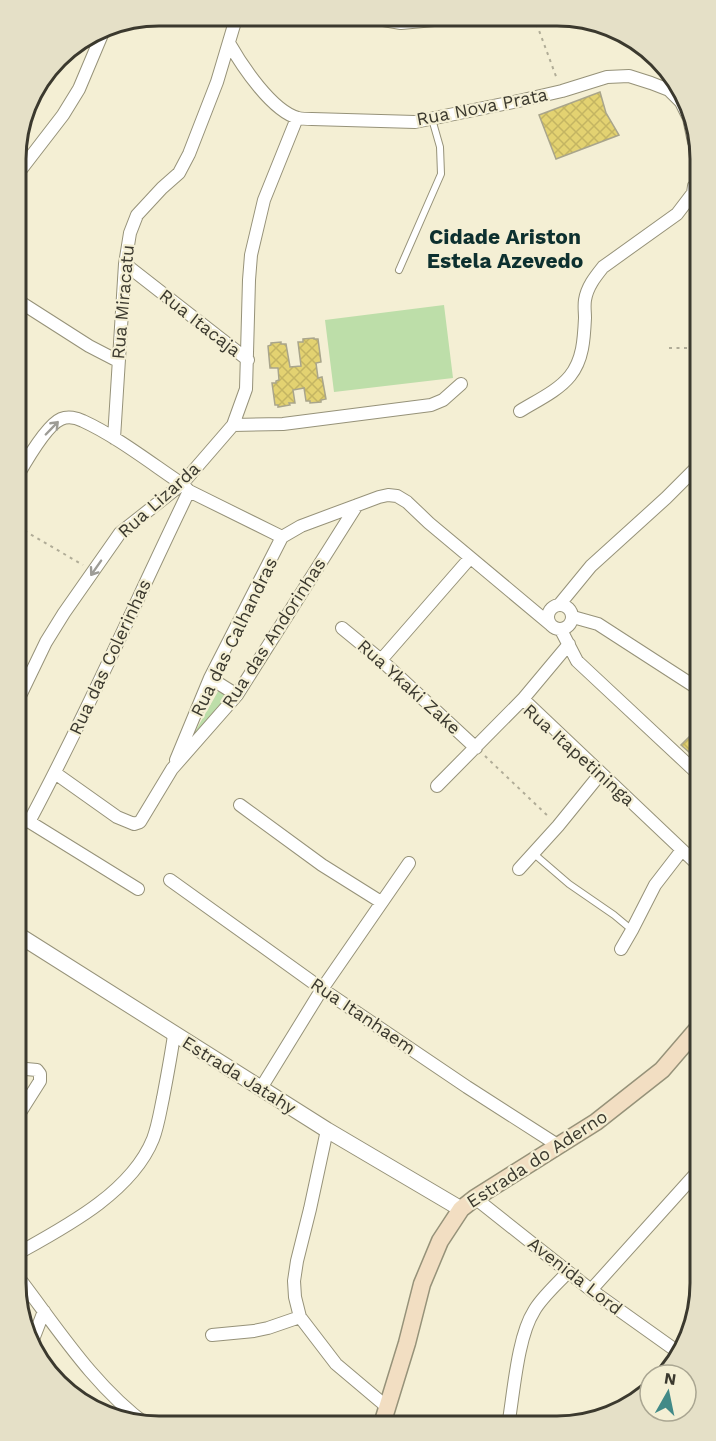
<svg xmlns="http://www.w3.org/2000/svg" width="716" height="1441" font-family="'Work Sans',sans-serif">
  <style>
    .green { fill: #bddea9 }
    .building { fill: url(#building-cross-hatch); stroke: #a9a58b; stroke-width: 1.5 }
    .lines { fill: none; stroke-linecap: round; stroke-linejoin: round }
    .service-casing { stroke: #969279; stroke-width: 8 }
    .minor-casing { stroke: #969279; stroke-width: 14 }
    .tertiary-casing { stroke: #969279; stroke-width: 17 }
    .secondary-casing { stroke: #969279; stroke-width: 19 }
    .path { stroke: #b0ac97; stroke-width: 2; stroke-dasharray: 3 4.5; stroke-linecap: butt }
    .service { stroke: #fff; stroke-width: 6 }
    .minor { stroke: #fff; stroke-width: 12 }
    .tertiary { stroke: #fff; stroke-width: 15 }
    .secondary { stroke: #f2dec2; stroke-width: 16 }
    .oneway { stroke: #9d9c96 }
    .labels { text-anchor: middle; stroke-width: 4.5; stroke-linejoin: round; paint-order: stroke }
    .street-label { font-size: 18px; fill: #3b392e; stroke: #f4efd4 }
    .quarter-label { font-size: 21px; font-weight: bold; fill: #0d302f; stroke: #f4efd4 }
    .rim { fill: none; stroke: #3b392e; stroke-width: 3 }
  </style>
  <defs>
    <pattern id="building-cross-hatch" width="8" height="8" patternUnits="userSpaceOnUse" patternTransform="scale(1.5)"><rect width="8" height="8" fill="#e3d271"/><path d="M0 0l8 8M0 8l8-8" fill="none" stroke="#c4b562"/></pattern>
  </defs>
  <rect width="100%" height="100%" fill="#f4efd4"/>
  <path class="green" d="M444 305 453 378 334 392 325 320Z
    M220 688 230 694 176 765Z"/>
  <path class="building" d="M600 92 606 113 619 135 556 159 539 115Z
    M314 338V339H318L321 362 316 363 318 378 322 377 326 399 321 400V402L310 403V401H306L304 388 293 390 295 403H289L290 405 278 407V405H275L272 383H276V381L279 380 278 368H270L268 346 271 345V343L281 342V344H286L290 367 301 366 298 342H303V339Z
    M697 729V759L681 745Z"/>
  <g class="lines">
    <g class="service-casing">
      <path id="service" d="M399 270 441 174 440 147 432 119
        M533 853 569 884 614 915 632 930"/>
    </g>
    <g class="minor-casing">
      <path id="minor" d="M360 16 401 23 445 19 450 17
        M229 43C242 66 272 111 298 118 303 119 308 119 312 119L415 122 523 100 562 91 607 77 629 76 651 83 669 90 681 102 689 118 694 142
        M16 176 63 115 79 89 106 25
        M125 264 248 360
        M17 300 89 346 118 361
        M520 411C536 401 558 391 570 376 583 360 584 339 585 318 585 312 584 306 585 300 587 287 595 277 603 267L677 214 693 193 694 186
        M233 425 283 424 431 405 443 400 461 384
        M114 438 125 264 130 233 137 215 162 188 179 173 189 154 217 82 237 15
        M18 475C26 461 47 425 61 419 68 416 77 418 83 421 116 436 152 464 182 484L189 491 282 537
        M282 537 301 526 379 497 388 495 397 496 407 502 429 523 551 625
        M548 617a12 12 0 1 1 24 0a12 12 0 1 1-24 0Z
        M559 605 591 566 666 498 696 468
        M573 617 598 624 697 688
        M342 628 381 660 476 748
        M561 630 577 661 698 774
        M381 660 470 558
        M210 678 237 695
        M19 698 46 642 64 613 120 533 182 484 233 425 246 389 249 280 251 255 264 200 297 118
        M523 699 698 865
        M176 760 210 678 282 537
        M55 773 117 817 134 824 140 822 172 769 237 695 357 505
        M437 786 523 699 569 644
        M240 805 322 865 381 902
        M20 816 138 889
        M29 822C87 713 136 601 189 491
        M519 869 558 826 601 773
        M170 880 322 989 467 1087 559 1146
        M621 949 632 930 655 885 682 850
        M21 1069H26L37 1070 40 1074V1081L21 1111
        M261 1088 322 989 409 863
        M327 1130 310 1209 297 1261 294 1281 295 1297 300 1317 336 1364 387 1407
        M475 1198 591 1290 678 1352
        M22 1251C69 1225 132 1191 153 1139 158 1126 160 1112 163 1098 167 1077 171 1056 174 1035
        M22 1282C60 1332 95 1387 147 1425
        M591 1290 700 1169
        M212 1335 254 1331 268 1328 300 1317
        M32 1342 44 1311
        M670 1371 671 1370
        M509 1420C514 1389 518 1336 534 1311 541 1298 558 1283 568 1272"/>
    </g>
    <g class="tertiary-casing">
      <path id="tertiary" d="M20 936 327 1130 461 1209"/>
    </g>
    <g class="secondary-casing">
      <path id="secondary" d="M383 1421 407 1343 422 1284 440 1241 461 1209 475 1198 596 1122 662 1070 699 1027"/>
    </g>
    <path class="path" d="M534 17 557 79
      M669 348H695
      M18 527 83 565
      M485 756 550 818"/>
    <use href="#service" class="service"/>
    <use href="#minor" class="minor"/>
    <use href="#tertiary" class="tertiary"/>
    <use href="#secondary" class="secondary"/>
  </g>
  <defs><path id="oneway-shaft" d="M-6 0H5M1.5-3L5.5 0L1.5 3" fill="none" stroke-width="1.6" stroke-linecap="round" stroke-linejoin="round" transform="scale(1.5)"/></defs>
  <g class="oneway">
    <use href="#oneway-shaft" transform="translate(52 428) rotate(-46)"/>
    <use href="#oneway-shaft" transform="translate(96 568) rotate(125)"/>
  </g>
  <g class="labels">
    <g class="street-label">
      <text transform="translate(482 107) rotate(-11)" y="6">Rua Nova Prata</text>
      <text transform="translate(123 302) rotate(-85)" y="6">Rua Miracatu</text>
      <text transform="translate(200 323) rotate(38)" y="6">Rua Itacaja</text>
      <text transform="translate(159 500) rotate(-42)" y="6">Rua Lizarda</text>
      <text transform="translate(274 633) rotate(-57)" y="6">Rua das Andorinhas</text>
      <text transform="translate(234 637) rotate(-64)" y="6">Rua das Calhandras</text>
      <text transform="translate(110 657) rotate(-65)" y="6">Rua das Colerinhas</text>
      <text transform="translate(409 687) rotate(42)" y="6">Rua Ykaki Zake</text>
      <text transform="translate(579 755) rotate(42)" y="6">Rua Itapetininga</text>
      <text transform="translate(363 1016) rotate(34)" y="6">Rua Itanhaem</text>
      <text transform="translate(239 1075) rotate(32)" y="6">Estrada Jatahy</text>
      <text transform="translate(537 1159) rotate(-33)" y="6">Estrada do Aderno</text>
      <text transform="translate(575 1276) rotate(38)" y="6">Avenida Lord</text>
    </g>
    <g class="quarter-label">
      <text x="505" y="244">Cidade Ariston<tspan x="505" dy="24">Estela Azevedo</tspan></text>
    </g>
  </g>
  <path d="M0 0H716V1441H0ZM159 26H557A133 133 0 0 1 690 159V1283A133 133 0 0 1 557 1416H159A133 133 0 0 1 26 1283V159A133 133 0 0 1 159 26Z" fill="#e5e0c7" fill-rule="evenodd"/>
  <path class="rim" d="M159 26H557A133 133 0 0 1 690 159V1283A133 133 0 0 1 557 1416H159A133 133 0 0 1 26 1283V159A133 133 0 0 1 159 26Z"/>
  <g transform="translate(668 1393) rotate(9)"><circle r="28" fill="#f4efd4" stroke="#aaa692" stroke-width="1.5"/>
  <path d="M0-4.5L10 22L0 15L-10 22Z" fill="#428a87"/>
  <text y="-9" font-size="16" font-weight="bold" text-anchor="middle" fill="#3b392e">N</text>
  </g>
</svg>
